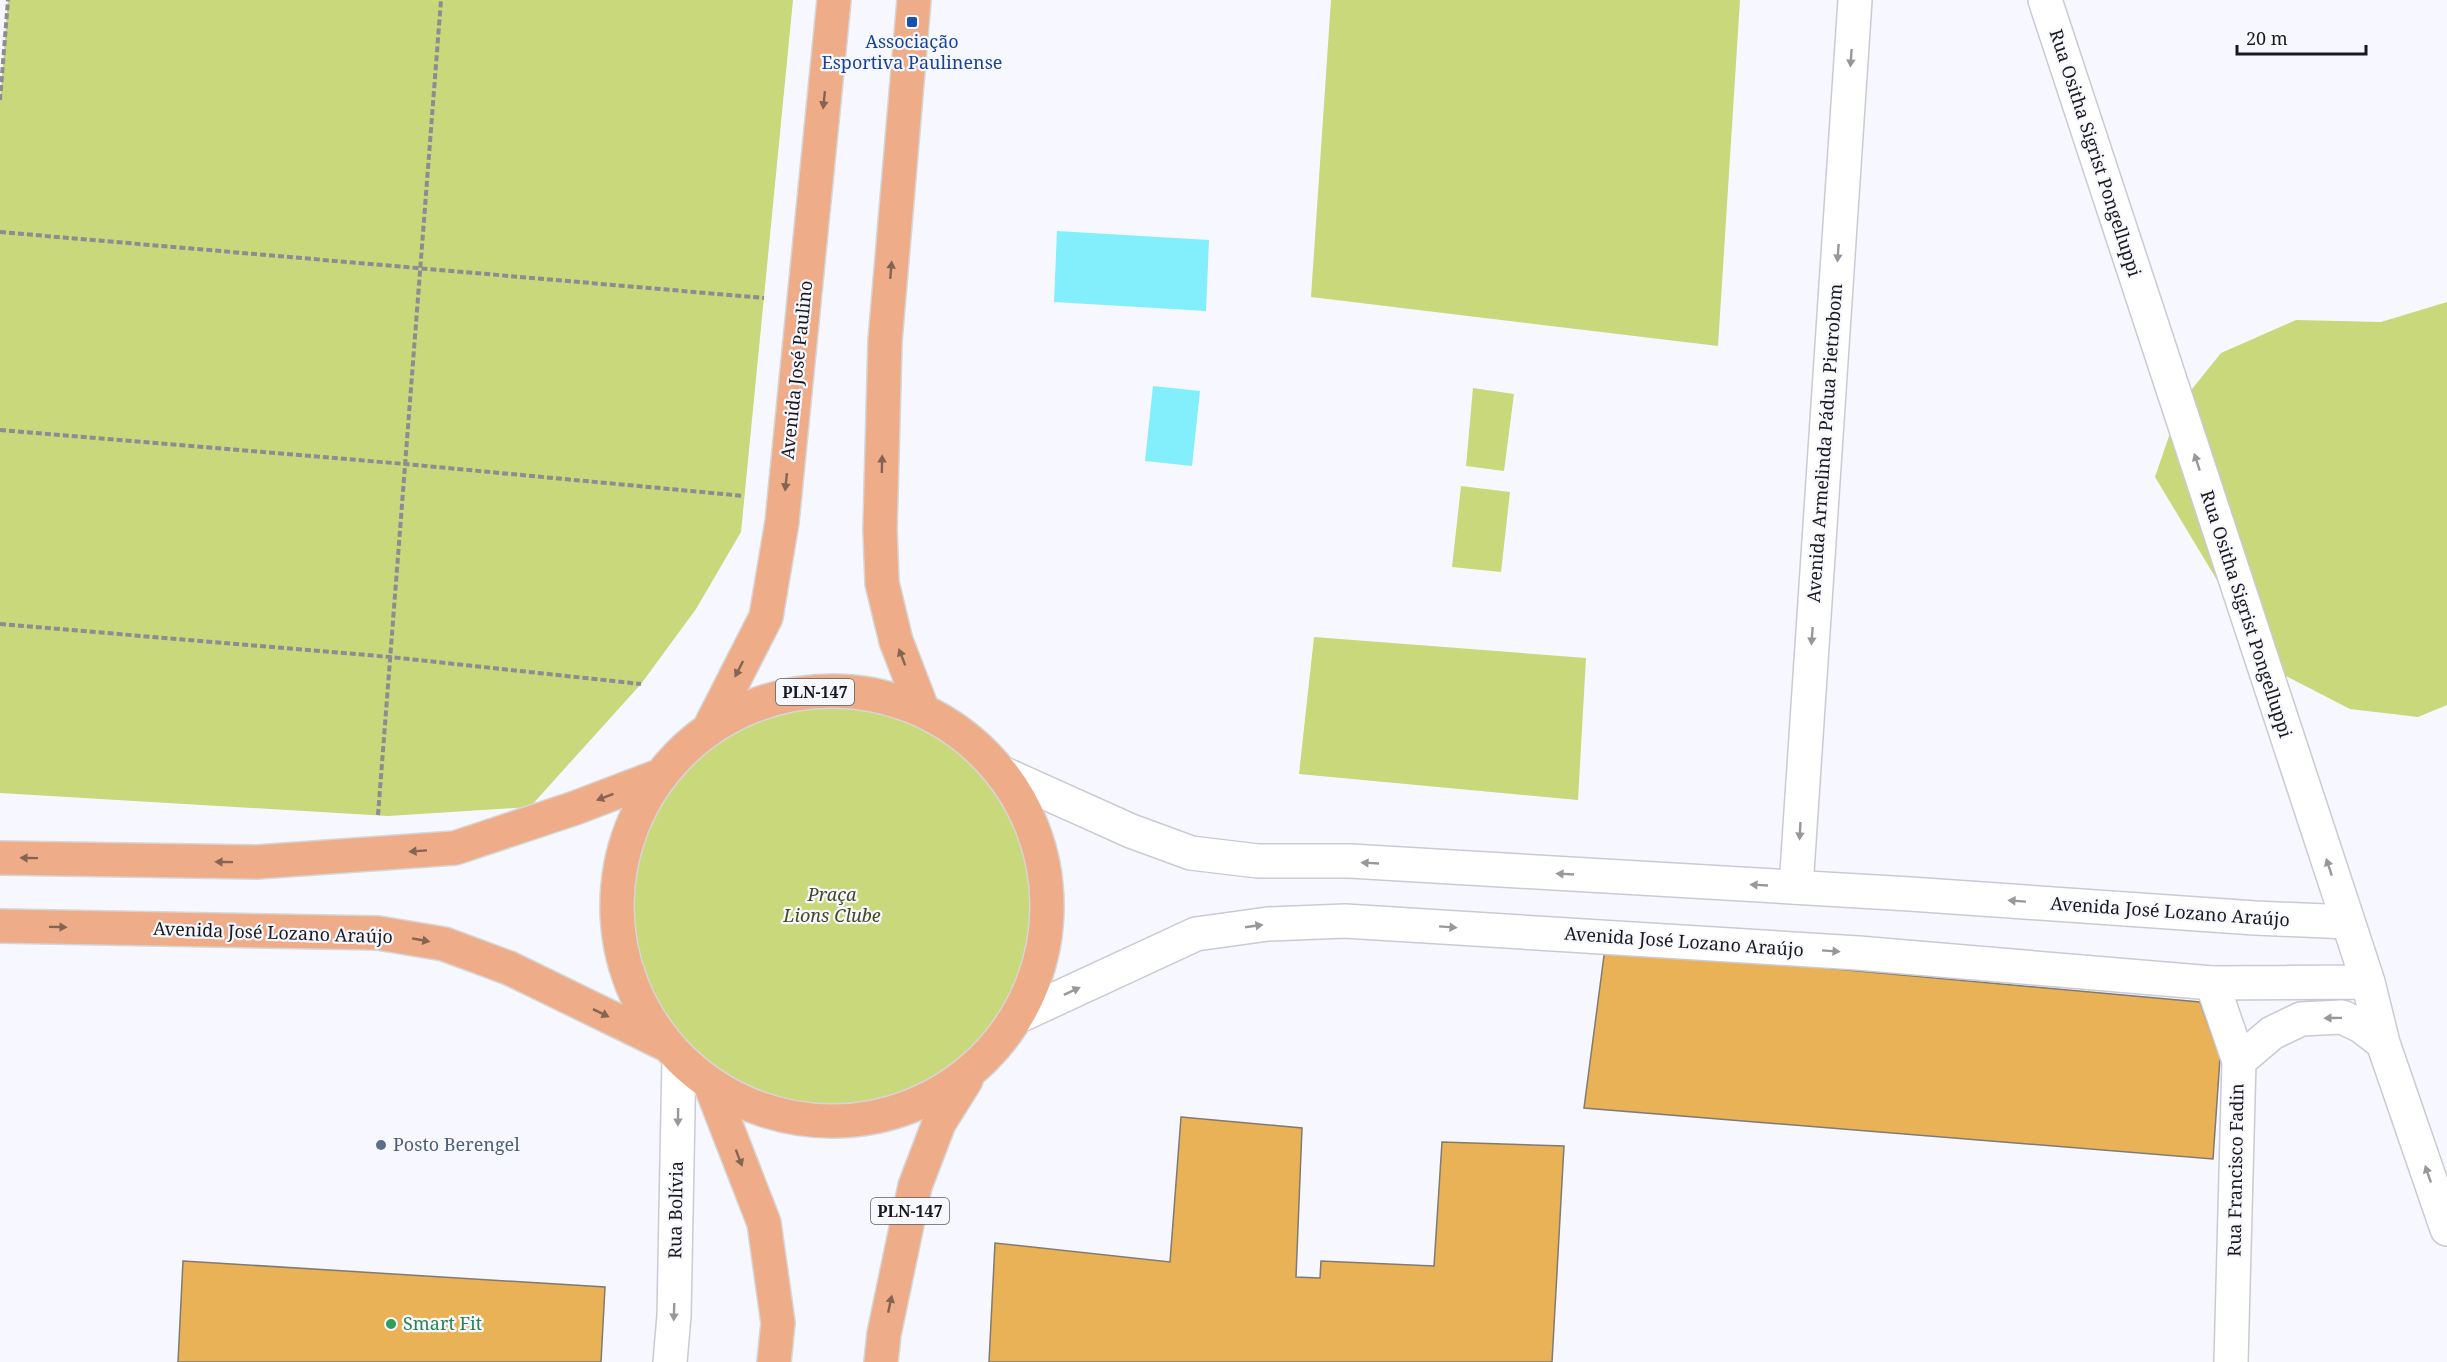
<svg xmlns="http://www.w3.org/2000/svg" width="2447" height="1362" font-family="'Noto Serif',serif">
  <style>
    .green { fill: #c8d87a }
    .water { fill: #83effc }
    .building { fill: #eab256; stroke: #807a72; stroke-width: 1.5 }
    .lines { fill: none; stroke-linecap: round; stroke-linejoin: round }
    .minor-casing { stroke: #cacad4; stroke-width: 36 }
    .tertiary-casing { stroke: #cacad4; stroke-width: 36 }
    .primary-casing { stroke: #d6d6d6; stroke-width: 36 }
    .path { stroke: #8c8c92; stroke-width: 4; stroke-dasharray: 6 3; stroke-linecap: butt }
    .minor { stroke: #fff; stroke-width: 33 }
    .tertiary { stroke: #fff; stroke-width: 33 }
    .primary { stroke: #eead88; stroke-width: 33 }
    .oneway { fill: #98989a }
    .oneway2 { fill: #846453 }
    .transit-dot { fill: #1a4fb4; stroke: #f7f7ff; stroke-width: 2 }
    .service-dot { fill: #5c6f8a; stroke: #f7f7ff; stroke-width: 2 }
    .leisure-dot { fill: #2e9e5b; stroke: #f7f7ff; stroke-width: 2 }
    .labels { text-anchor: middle; stroke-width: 4.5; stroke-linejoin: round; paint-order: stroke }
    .shield { fill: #f7f7ff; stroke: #5c5c62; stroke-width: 1.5 }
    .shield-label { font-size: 16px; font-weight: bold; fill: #1a1a1e }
    .transit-label { font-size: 18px; fill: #164399; stroke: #f7f7ff }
    .street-label { font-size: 18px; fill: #1a1a1e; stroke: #f7f7ff }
    .park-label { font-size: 18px; font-style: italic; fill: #434920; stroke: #f7f7ff }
    .service-label { font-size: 18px; fill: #4e5e75; stroke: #f7f7ff; text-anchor: start }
    .leisure-label { font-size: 18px; fill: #27864d; stroke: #f7f7ff; text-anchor: start }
  </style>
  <rect width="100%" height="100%" fill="#f7f7ff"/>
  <path class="green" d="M8 0H793L741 532 696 609 641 684 530 807 388 816 0 793V100Z
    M1331 0H1740L1718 346 1311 297Z
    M2447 302V705L2418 717 2350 709 2282 674 2232 605 2155 477 2180 404 2221 353 2296 320 2381 322Z
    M1473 388 1514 394 1504 471 1466 466Z
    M1461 486 1510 492 1501 572 1452 567Z
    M1314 637 1586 658 1578 800 1299 774Z
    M634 905a199 199 0 1 1 398 0a199 199 0 1 1-398 0Z"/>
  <path class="water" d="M1057 231 1209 240 1206 311 1054 302Z
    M1153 386 1200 391 1192 466 1145 461Z"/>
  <path class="building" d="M1605 948 2200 1002 2220 1058 2213 1159 1584 1108Z
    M1181 1117 1302 1128 1296 1277 1320 1278 1321 1261 1434 1266 1442 1142 1564 1146 1552 1362H989L995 1243 1170 1262Z
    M183 1261 605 1287 601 1362H178Z"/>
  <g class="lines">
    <g class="minor-casing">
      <path id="minor" d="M1796 887 1855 0
        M2212 983 2239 1061 2231 1362
        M670 1362 674 1316 679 1058"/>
    </g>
    <g class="tertiary-casing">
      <path id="tertiary" d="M2045 0 2368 982 2383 1043 2447 1229
        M1002 773 1131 831 1191 853 1258 861H1350L1910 894 2255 918 2348 922
        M1019 1016 1196 934 1268 924 1345 921 1858 953 2212 983 2368 982
        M2239 1061 2272 1033 2301 1019 2342 1017 2361 1026 2383 1043"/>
    </g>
    <g class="primary-casing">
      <path id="primary" d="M914 0 885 341 880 529 882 583 896 641 923 711
        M617 906a215 215 0 1 1 430 0a215 215 0 1 1-430 0Z
        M710 727 766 617 782 522 834 0
        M0 858 257 862 455 848 575 808 659 776
        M0 926 378 933 444 944 509 968 667 1045
        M710 1084 764 1223 778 1323 774 1362
        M881 1362 884 1334 915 1186 939 1123 966 1080"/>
    </g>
    <path class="path" d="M0 100 8 0
      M0 232 764 298
      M0 430 405 464 744 496
      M0 624 390 657 641 684
      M378 815 441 0"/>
    <use href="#minor" class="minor"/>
    <use href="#tertiary" class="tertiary"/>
    <use href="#primary" class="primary"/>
  </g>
  <defs><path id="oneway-solid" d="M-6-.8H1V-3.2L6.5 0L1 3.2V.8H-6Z" transform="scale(1.5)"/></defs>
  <g class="oneway">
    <use href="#oneway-solid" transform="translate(1851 58) rotate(94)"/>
    <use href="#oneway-solid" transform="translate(1838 253) rotate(94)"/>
    <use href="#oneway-solid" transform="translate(2197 462) rotate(-108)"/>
    <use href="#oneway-solid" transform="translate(1812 636) rotate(94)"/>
    <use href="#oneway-solid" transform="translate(1800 831) rotate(93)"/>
    <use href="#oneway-solid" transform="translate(1370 863) rotate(-177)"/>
    <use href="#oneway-solid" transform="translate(2329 867) rotate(-108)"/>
    <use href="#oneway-solid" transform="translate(1565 874) rotate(-177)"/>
    <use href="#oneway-solid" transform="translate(1759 885) rotate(-177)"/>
    <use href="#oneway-solid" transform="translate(2017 901) rotate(-176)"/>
    <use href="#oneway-solid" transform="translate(1254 926) rotate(-8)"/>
    <use href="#oneway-solid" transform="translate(1448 927) rotate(4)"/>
    <use href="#oneway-solid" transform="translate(1831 951) rotate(4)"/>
    <use href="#oneway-solid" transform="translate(1072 991) rotate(-25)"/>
    <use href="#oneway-solid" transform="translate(2333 1018) rotate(179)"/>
    <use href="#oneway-solid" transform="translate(678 1117) rotate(91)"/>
    <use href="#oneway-solid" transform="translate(2428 1174) rotate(-109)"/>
    <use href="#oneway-solid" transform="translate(674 1312) rotate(92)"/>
  </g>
  <g class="oneway2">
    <use href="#oneway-solid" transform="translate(824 100) rotate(96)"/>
    <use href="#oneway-solid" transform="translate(891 270) rotate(-85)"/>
    <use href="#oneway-solid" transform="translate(882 464) rotate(-89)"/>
    <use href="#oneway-solid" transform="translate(786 482) rotate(96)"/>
    <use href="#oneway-solid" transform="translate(902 657) rotate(-111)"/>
    <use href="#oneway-solid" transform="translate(739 669) rotate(117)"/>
    <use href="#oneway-solid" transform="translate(605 797) rotate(159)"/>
    <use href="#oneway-solid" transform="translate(418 851) rotate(176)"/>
    <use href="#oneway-solid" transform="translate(29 858) rotate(-179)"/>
    <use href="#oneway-solid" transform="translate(224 862) rotate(-179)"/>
    <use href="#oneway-solid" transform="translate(58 927) rotate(1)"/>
    <use href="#oneway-solid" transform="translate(421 940) rotate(10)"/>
    <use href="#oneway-solid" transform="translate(601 1013) rotate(26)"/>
    <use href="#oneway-solid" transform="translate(739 1158) rotate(69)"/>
    <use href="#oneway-solid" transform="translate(890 1304) rotate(-78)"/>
  </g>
  <rect class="transit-dot" x="906" y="16" width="12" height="12" rx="3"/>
  <circle class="service-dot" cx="381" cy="1145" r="6"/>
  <circle class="leisure-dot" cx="391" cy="1324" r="6"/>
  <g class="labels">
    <g class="shield">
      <rect x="776" y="679" width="78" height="26" rx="4.5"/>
      <rect x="871" y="1198" width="78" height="26" rx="4.5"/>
    </g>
    <g class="shield-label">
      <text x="815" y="698">PLN-147</text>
      <text x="910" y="1217">PLN-147</text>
    </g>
    <g class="transit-label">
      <text x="912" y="48">Associação<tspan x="912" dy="21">Esportiva Paulinense</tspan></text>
    </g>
    <g class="street-label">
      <text transform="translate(2095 153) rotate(72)" y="6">Rua Ositha Sigrist Pongelluppi</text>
      <text transform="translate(797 370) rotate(-84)" y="6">Avenida José Paulino</text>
      <text transform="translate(1825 443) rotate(-86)" y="6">Avenida Armelinda Pádua Pietrobom</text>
      <text transform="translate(2246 614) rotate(72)" y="6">Rua Ositha Sigrist Pongelluppi</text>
      <text transform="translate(2170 912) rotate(4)" y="6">Avenida José Lozano Araújo</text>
      <text transform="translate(273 933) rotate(2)" y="6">Avenida José Lozano Araújo</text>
      <text transform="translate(1684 942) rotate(4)" y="6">Avenida José Lozano Araújo</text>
      <text transform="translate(2236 1170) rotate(-89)" y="6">Rua Francisco Fadin</text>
      <text transform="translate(676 1210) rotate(-89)" y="6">Rua Bolívia</text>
    </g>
    <g class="park-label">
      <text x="832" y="901">Praça<tspan x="832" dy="21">Lions Clube</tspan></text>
    </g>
    <g class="service-label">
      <text x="393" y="1151">Posto Berengel</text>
    </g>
    <g class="leisure-label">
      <text x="403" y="1330">Smart Fit</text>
    </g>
  </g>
  <path d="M2237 45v9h129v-9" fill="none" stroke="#1a1a1e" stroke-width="3"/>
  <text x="2246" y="45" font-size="18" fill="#1a1a1e" stroke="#f7f7ff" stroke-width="4.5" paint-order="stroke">20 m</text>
</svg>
